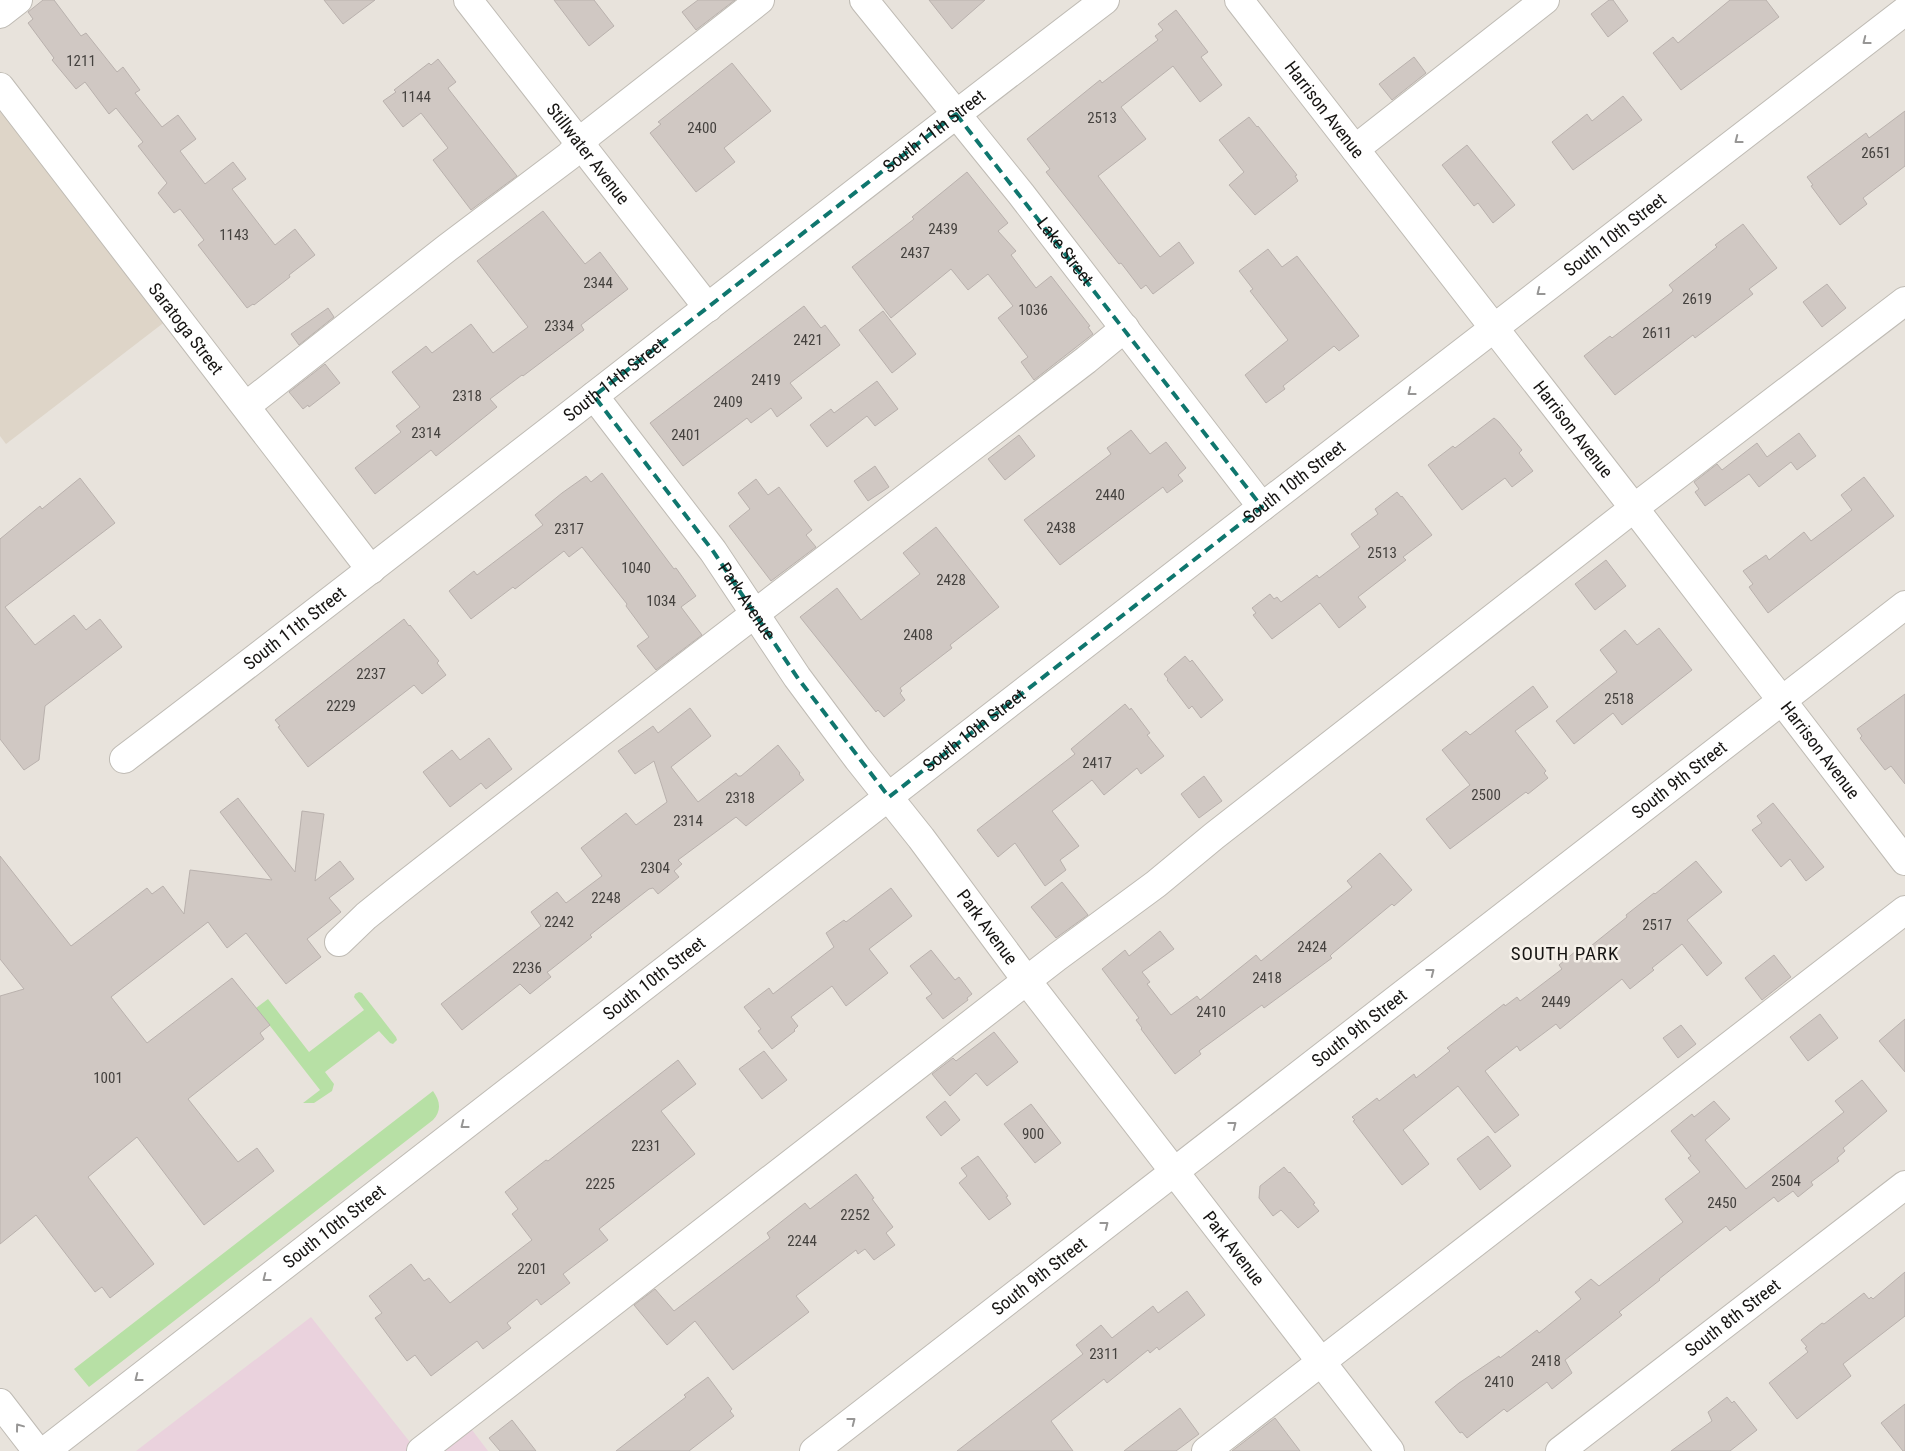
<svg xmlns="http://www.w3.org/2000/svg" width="1905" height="1451" font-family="'Roboto Condensed',sans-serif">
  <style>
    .commercial { fill: #ead2dd }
    .built { fill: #ded5c8 }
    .green { fill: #b7e0a5 }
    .building { fill: #d0c8c3; stroke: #b9b1ad }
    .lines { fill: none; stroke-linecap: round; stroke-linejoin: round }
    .minor-casing { stroke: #bfbbb4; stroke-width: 30 }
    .major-casing { stroke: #bfbbb4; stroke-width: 30 }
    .minor { stroke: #fff; stroke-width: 28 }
    .major { stroke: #fff; stroke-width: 28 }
    .oneway { stroke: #979695 }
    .marked { fill: none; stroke: #0f766e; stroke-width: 4; stroke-dasharray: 10 6; stroke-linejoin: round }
    .labels { text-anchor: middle; stroke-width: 5; stroke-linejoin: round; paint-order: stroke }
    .number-label { font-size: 15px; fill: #45423f }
    .street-label { font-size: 18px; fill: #171513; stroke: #f5f0e9 }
    .neighbourhood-label { font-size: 19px; letter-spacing: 1px; fill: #171513; stroke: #f5f0e9 }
  </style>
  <rect width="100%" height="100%" fill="#e8e3dc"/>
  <path class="commercial" d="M311 1317 417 1451H136Z
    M463 1418 488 1451H421Z"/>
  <path class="built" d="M0 87 175 314 6 444 0 436Z"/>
  <path class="green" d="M359 992 362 993 396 1037 397 1040 393 1044 390 1043 379 1031 325 1072 334 1084 332 1091 314 1103H303L320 1090 256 1008 268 999 309 1052 364 1010 354 997 355 994Z
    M433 1091C440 1101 442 1110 433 1120L89 1387 74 1369Z"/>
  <path class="building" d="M43 0H54L81 36 86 33 117 72 123 67 140 90 135 93 162 127 178 115 196 139 180 151 205 184 233 162 246 179 232 189 275 245 295 229 315 255 289 275 290 277 254 305 253 304 247 308 198 245 204 240 180 209 174 213 158 193 167 183 138 146 143 142 116 108 109 114 85 82 76 89 52 60 54 58 28 23 33 19 28 12Z
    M324 0H375L343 24Z
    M554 0H594L614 26 589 46Z
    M698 0H735L696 30 682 12Z
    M929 0H985L952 29Z
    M1609 0H1613L1628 21 1608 37 1591 14Z
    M1730 0H1766L1779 17 1681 90 1653 53 1673 37 1678 43Z
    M1176 10 1208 52 1201 57 1222 85 1200 102 1173 66 1121 107 1146 139 1098 176 1160 257 1179 242 1194 263 1153 294 1146 285 1141 289 1121 263 1119 264 1046 172 1050 169 1027 139 1100 80 1102 83 1158 40 1155 36 1163 30 1158 24Z
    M1414 57 1426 73 1392 100 1379 84Z
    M438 59 456 82 448 88 450 91 517 176 471 210 433 160 448 148 421 113 403 127 383 101 396 92 394 90 429 63 431 65Z
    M732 63 771 111 724 148 735 162 696 192 650 133 661 124 658 122Z
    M1623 96 1642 120 1573 170 1552 142 1587 114 1592 121Z
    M1905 111V166L1863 198 1867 204 1840 225 1811 186 1813 185 1807 177 1866 133 1869 138Z
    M1249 117 1257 127 1258 126 1297 175 1295 176 1298 181 1255 215 1229 185 1244 172 1219 140Z
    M1467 145 1515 205 1493 223 1478 203 1474 206 1442 165Z
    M967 172 1008 223 998 231 1016 251 1011 255 1036 288 1051 276 1090 326 1088 327 1093 334 1034 380 1021 362 1028 357 998 318 1013 306 988 274 968 290 951 269 891 318 852 267 914 219 912 217Z
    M543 211 585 264 600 252 628 289 581 325 584 330 523 376 522 375 490 399 497 407 456 440 436 456 431 450 375 494 355 468 401 432 396 426 420 407 392 372 426 346 432 353 471 324 493 353 528 327 477 261Z
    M1743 224 1777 268 1749 289 1753 294 1695 338 1693 335 1615 395 1584 356 1610 336 1612 338 1672 292 1673 290 1669 285 1717 247 1715 245Z
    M1268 249 1282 267 1297 256 1359 336 1339 351 1334 346 1283 386 1285 389 1266 403 1245 375 1288 340 1250 291 1253 289 1239 271Z
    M1827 284 1846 308 1822 327 1803 302Z
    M804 306 821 328 825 325 840 345 790 383 802 398 777 417 771 408 751 423 747 418 683 466 650 423Z
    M328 308 334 317 299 345 291 334Z
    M883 311 916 354 892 373 859 330Z
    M325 364 340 383 309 407 308 405 303 409 289 392Z
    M877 381 898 409 875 426 867 416 827 447 810 425 831 409 834 413Z
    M1494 418 1499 422 1522 450 1519 453 1533 471 1512 487 1505 478 1462 510 1428 465 1453 446 1455 448Z
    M1131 430 1150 454 1166 442 1186 468 1178 475 1183 481 1167 493 1163 487 1060 565 1024 520 1111 454 1107 448Z
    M1799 433 1816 456 1797 470 1791 462 1759 487 1749 474 1705 506 1695 492 1699 489 1694 482 1717 464 1722 470 1757 443 1767 457Z
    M1019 435 1035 456 1005 480 988 459Z
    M875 466 889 487 868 501 854 481Z
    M602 473 674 569 676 568 696 596 681 607 702 635 656 670 637 646 649 637 626 606 627 604 582 547 569 557 564 551 515 589 513 587 471 619 449 591 474 571 477 575 543 525 535 515 562 493 586 476 591 482Z
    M1864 477 1894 516 1768 613 1749 587 1753 584 1743 571 1766 555 1769 560 1804 532 1811 541 1852 510 1841 495Z
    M80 478 115 523 5 607 35 645 74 615 86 630 100 619 122 647 45 706 39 760 24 770 0 739V539L40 506 42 509Z
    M756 479 768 495 779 487 812 530 806 535 816 547 771 581 729 526 750 509 738 493Z
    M1397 492 1401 497 1402 496 1432 535 1403 557 1406 560 1358 597 1366 607 1339 628 1320 603 1272 639 1253 615 1256 613 1252 608 1270 594 1274 599 1277 597 1281 602 1317 575 1319 578 1360 547 1351 534 1378 514 1375 509Z
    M936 527 999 607 950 645 952 648 900 688 902 691 900 693 905 700 884 717 878 710 876 712 800 617 837 588 861 620 920 574 903 553Z
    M1606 560 1626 586 1595 610 1575 584Z
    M404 619 409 626 410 625 439 661 437 663 446 675 422 694 414 685 308 767 278 727 280 726 275 720Z
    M1659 628 1692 670 1622 725 1613 713 1574 744 1556 721 1617 672 1600 650 1625 630 1637 645Z
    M1185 656 1190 662 1192 660 1223 700 1201 718 1192 706 1189 709 1167 680 1168 679 1164 674Z
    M1533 686 1548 707 1515 731 1546 771 1544 773 1548 778 1528 794 1526 792 1450 849 1426 819 1470 785 1442 750 1466 731 1470 735Z
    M1905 694V784L1891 766 1885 770 1860 738 1862 736 1857 729Z
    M1125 704 1130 710 1131 708 1150 733 1147 735 1164 756 1141 774 1137 768 1104 795 1092 780 1052 811 1079 846 1060 860 1066 870 1045 886 1015 843 998 857 977 830 1075 754 1071 749Z
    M690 708 711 736 671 767 698 802 736 773 738 776H741L778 745 800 773 799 774 804 780 746 826 736 817 678 860 682 864 674 871 679 877 658 894 653 888 649 889 590 935 592 937 549 971 547 972 551 977 530 994 520 984 462 1030 441 1004 541 926 531 912 557 892 566 903 602 876 581 848 626 813 636 825 667 802 654 761 635 774 618 751 653 726 658 733Z
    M489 738 512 769 486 789 481 783 450 807 423 772 452 750 460 760Z
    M1204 776 1222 801 1199 818 1181 794Z
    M238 798 295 872 302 811 324 814 315 881 340 861 354 879 329 898 341 912 307 939 321 957 286 984 246 933 227 948 208 922 111 997 147 1043 232 978 270 1025 260 1033 264 1039 188 1099 238 1162 257 1148 274 1171 204 1225 137 1137 88 1177 154 1264 110 1298 102 1287 95 1292 36 1215 0 1244V996L24 989 0 959V856L71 946 147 888 152 894 163 886 184 914 190 870 272 880 220 812Z
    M1773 803 1824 867 1806 881 1790 859 1781 867 1752 830 1762 823 1757 816Z
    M1380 853 1412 890 1394 906 1392 904 1333 953 1330 956 1332 958 1264 1008 1262 1005 1199 1051 1201 1054 1175 1074 1141 1029 1142 1028 1136 1020 1139 1018 1102 969 1125 950 1129 956 1160 931 1174 949 1142 972 1150 982 1147 984 1171 1015 1197 996 1200 1000 1256 955 1261 961 1352 887 1347 881Z
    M1696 861 1722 892 1687 920 1722 963 1707 976 1682 944 1652 968 1654 970 1630 989 1622 979 1560 1029 1556 1024 1520 1051 1517 1046 1485 1071 1519 1115 1495 1133 1458 1086 1403 1130 1429 1164 1402 1185 1353 1121 1355 1120 1352 1117 1377 1098 1379 1101 1414 1074 1416 1078 1450 1051 1447 1048 1504 1004 1505 1006 1517 997 1520 1001 1562 969 1559 965 1582 946 1586 950 1627 917 1626 915 1654 893 1655 894Z
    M1062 882 1088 915 1056 938 1031 907Z
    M891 888 912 916 869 949 888 973 846 1006 832 986 791 1017 798 1026 794 1030 795 1031 772 1049 758 1031 761 1029 744 1007 769 988 773 994 834 947 826 933 844 920 846 922Z
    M931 950 955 980 959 977 972 994 967 998 968 1000 943 1019 926 998 932 994 910 966Z
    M1774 955 1791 977 1762 1000 1745 978Z
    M1820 1014 1838 1038 1808 1061 1790 1037Z
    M1905 1019V1072L1879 1041Z
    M1681 1025 1696 1044 1678 1058 1663 1038Z
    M994 1032 1018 1062 987 1086 976 1073 950 1096 932 1074 953 1058 956 1061Z
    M764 1051 787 1080 762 1099 739 1069Z
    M678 1060 696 1084 661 1111 695 1154 599 1229 608 1240 563 1274 570 1283 541 1305 537 1299 507 1323 511 1328 483 1349 477 1341 431 1376 415 1355 407 1361 375 1318 382 1313 369 1296 411 1264 424 1281 429 1278 450 1303 532 1240 512 1214 518 1209 505 1192 546 1160 548 1161Z
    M1862 1080 1887 1111 1843 1148 1845 1151 1837 1158 1839 1161 1811 1182 1813 1185 1798 1197 1793 1191 1778 1202 1774 1197 1730 1231 1726 1226 1659 1279 1660 1280 1619 1312 1622 1315 1565 1360 1572 1373 1552 1389 1547 1382 1507 1412 1504 1409 1467 1438 1462 1432 1460 1433 1435 1402 1459 1383 1499 1356 1500 1358 1537 1330 1539 1333 1581 1299 1575 1292 1591 1279 1599 1286 1683 1222 1665 1199 1700 1172 1688 1158 1691 1156 1671 1131 1692 1114 1694 1117 1714 1101 1730 1119 1705 1140 1746 1189 1844 1112 1835 1101Z
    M945 1101 960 1120 941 1136 926 1117Z
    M1031 1104 1061 1143 1035 1163 1004 1124Z
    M1488 1136 1511 1166 1480 1190 1457 1159Z
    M978 1156 1008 1196 1006 1197 1011 1204 989 1220 959 1183 967 1176 961 1168Z
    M1284 1167 1289 1173 1290 1172 1315 1203 1313 1204 1319 1211 1298 1228 1281 1210 1273 1216 1259 1198 1260 1186Z
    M856 1174 874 1198 872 1199 893 1227 886 1233 895 1245 874 1260 865 1249 858 1254 856 1250 796 1296 809 1312 733 1370 695 1321 667 1345 634 1305 655 1289 674 1311 770 1238 767 1233 805 1203 810 1209Z
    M1905 1272V1316L1843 1364 1851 1376 1797 1419 1769 1383 1808 1352 1805 1348 1807 1347 1801 1340 1822 1323 1824 1324 1864 1293 1869 1299 1871 1297 1873 1299Z
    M1187 1291 1205 1315 1159 1350 1157 1347 1150 1353 1148 1350 1107 1383 1104 1379 1051 1421 1073 1451H957L1083 1354 1076 1345 1101 1325 1112 1338 1153 1306 1158 1313Z
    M708 1377 732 1409 730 1411 734 1416 689 1451H616L686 1397 684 1395Z
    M1727 1397 1732 1403 1734 1401 1757 1430 1730 1451H1671L1712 1421 1708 1412Z
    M1905 1404V1451H1903L1881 1423Z
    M1180 1408 1199 1434 1176 1451H1124Z
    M1275 1418 1300 1451H1232Z
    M512 1420 536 1451H500L489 1438Z"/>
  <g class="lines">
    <g class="minor-casing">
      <g id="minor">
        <path id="s1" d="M468 0 708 308"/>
        <path id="s2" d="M864 0 1021 194 1262 507"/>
        <path id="s3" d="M1239 0 1634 508 1905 861"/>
        <path d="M0 14 18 0"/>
        <path id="s4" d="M0 87 371 570"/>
        <path d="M1355 149 1545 0"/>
        <path id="s5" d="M594 396 713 551 797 677 858 759 921 838 1027 981 1390 1451"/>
        <path d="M246 406 447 248 569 156 590 133 760 0"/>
        <path id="s6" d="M124 759C453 509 776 251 1105 0"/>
        <path d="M339 942 366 916 397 891C625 712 856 536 1086 360L1125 328"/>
        <path d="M421 1451 1057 957 1156 884 1214 836 1634 508 1905 301"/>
        <path d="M1206 1451 1905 910"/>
        <path id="s7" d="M1560 1451 1905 1185"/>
      </g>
    </g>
    <g class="major-casing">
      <g id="major">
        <path d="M0 1403 37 1451"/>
        <path id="s8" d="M45 1451 1262 507 1905 11"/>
        <path id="s9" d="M814 1451 1905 605"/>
      </g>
    </g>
    <use href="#minor" class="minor"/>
    <use href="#major" class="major"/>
  </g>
  <defs><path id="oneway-chevron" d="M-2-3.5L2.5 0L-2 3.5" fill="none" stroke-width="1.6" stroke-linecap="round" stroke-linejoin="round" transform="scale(1.25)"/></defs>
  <g class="oneway">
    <use href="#oneway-chevron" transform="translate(1866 41) rotate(142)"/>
    <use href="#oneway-chevron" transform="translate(1738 140) rotate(142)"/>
    <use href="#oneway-chevron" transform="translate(1540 292) rotate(142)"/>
    <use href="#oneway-chevron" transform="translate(1411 392) rotate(142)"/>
    <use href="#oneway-chevron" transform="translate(1431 972) rotate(-38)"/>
    <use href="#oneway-chevron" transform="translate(464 1125) rotate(142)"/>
    <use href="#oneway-chevron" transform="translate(1233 1125) rotate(-38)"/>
    <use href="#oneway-chevron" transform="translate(1105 1225) rotate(-38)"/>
    <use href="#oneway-chevron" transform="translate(266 1278) rotate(142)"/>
    <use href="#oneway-chevron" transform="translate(138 1378) rotate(142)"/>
    <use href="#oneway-chevron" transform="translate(852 1421) rotate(-38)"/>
    <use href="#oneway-chevron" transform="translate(19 1427) rotate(-127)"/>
  </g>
  <path class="marked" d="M956 114 1262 507 889 797 797 677 713 551 594 396Z"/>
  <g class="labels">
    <g class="number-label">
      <text x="81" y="66">1211</text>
      <text x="416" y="102">1144</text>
      <text x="1102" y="123">2513</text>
      <text x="702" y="133">2400</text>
      <text x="1876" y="158">2651</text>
      <text x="943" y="234">2439</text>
      <text x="234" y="240">1143</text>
      <text x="915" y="258">2437</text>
      <text x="598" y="288">2344</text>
      <text x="1697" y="304">2619</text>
      <text x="1033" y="315">1036</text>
      <text x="559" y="331">2334</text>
      <text x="1657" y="338">2611</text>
      <text x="808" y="345">2421</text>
      <text x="766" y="385">2419</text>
      <text x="467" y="401">2318</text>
      <text x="728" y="407">2409</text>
      <text x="426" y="438">2314</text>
      <text x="686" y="440">2401</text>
      <text x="1110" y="500">2440</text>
      <text x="1061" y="533">2438</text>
      <text x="569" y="534">2317</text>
      <text x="1382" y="558">2513</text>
      <text x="636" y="573">1040</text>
      <text x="951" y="585">2428</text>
      <text x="661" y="606">1034</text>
      <text x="918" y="640">2408</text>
      <text x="371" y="679">2237</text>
      <text x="1619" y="704">2518</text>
      <text x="341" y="711">2229</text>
      <text x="1097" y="768">2417</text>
      <text x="1486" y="800">2500</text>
      <text x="740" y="803">2318</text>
      <text x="688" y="826">2314</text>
      <text x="655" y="873">2304</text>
      <text x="606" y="903">2248</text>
      <text x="559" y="927">2242</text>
      <text x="1657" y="930">2517</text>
      <text x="1312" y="952">2424</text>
      <text x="527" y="973">2236</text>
      <text x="1267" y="983">2418</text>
      <text x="1556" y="1007">2449</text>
      <text x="1211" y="1017">2410</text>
      <text x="108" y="1083">1001</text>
      <text x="1033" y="1139">900</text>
      <text x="646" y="1151">2231</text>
      <text x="1786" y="1186">2504</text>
      <text x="600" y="1189">2225</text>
      <text x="1722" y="1208">2450</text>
      <text x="855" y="1220">2252</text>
      <text x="802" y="1246">2244</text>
      <text x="532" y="1274">2201</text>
      <text x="1104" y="1359">2311</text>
      <text x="1546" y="1366">2418</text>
      <text x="1499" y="1387">2410</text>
    </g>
    <g class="street-label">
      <text dy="6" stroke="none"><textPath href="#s3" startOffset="139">Harrison Avenue</textPath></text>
      <text dy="6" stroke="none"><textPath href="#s6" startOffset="1025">South 11th Street</textPath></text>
      <text dy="6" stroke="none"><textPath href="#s1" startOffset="195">Stillwater Avenue</textPath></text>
      <text dy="6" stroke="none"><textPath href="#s8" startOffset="1986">South 10th Street</textPath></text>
      <text dy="6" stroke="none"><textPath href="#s2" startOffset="322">Lake Street</textPath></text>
      <text dy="6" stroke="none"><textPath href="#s4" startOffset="305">Saratoga Street</textPath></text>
      <text dy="6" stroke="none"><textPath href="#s6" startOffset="620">South 11th Street</textPath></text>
      <text dy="6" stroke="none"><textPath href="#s3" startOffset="544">Harrison Avenue</textPath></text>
      <text dy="6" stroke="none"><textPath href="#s8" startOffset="1581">South 10th Street</textPath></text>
      <text dy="6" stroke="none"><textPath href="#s5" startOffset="256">Park Avenue</textPath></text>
      <text dy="6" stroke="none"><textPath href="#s6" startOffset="215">South 11th Street</textPath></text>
      <text dy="6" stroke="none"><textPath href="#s8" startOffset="1176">South 10th Street</textPath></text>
      <text dy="6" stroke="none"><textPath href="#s3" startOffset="949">Harrison Avenue</textPath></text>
      <text dy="6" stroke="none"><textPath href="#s9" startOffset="1095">South 9th Street</textPath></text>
      <text dy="6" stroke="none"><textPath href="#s5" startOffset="661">Park Avenue</textPath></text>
      <text dy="6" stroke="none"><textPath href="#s8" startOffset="771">South 10th Street</textPath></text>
      <text dy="6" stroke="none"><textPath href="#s9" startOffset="690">South 9th Street</textPath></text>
      <text dy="6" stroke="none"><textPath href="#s8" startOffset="366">South 10th Street</textPath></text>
      <text dy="6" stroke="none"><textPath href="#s5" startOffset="1066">Park Avenue</textPath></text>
      <text dy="6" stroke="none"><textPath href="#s9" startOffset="285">South 9th Street</textPath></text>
      <text dy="6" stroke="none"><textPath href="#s7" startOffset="218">South 8th Street</textPath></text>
    </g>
    <g class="neighbourhood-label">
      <text x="1565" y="960">SOUTH PARK</text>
    </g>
  </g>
</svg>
